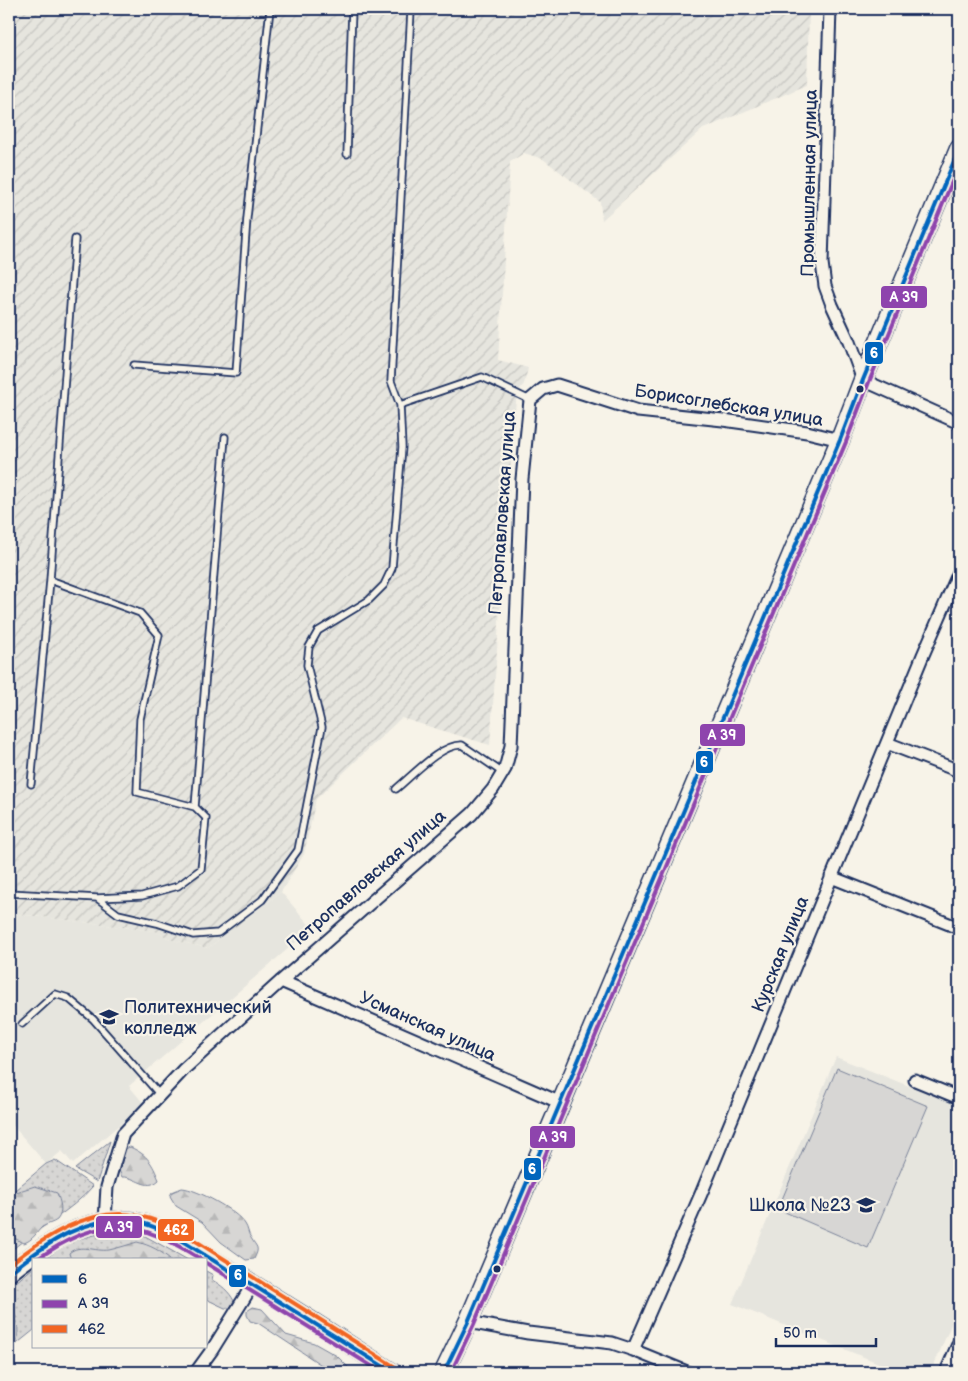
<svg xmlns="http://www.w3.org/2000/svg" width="968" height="1381" font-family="'Balsamiq Sans',sans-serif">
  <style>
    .built { fill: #e6e5de }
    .industrial { fill: url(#industrial-furrows) }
    .grass { fill: url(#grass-dots); stroke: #798299 }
    .forest { fill: url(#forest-firs); stroke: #798299 }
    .pitch { fill: #d7d6d4; stroke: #798299 }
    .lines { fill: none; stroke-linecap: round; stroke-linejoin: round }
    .service-casing { stroke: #1b2f5e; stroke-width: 9 }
    .minor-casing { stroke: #1b2f5e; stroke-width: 15 }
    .secondary-casing { stroke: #1b2f5e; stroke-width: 20 }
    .primary-casing { stroke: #1b2f5e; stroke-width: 21 }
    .service { stroke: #f7f3e8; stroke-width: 5.5 }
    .minor { stroke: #f7f3e8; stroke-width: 11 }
    .secondary { stroke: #f7f3e8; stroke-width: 16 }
    .primary { stroke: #f7f3e8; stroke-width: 18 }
    .bus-1-casing { stroke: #f7f3e8; stroke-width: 8 }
    .bus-2-casing { stroke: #f7f3e8; stroke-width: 8 }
    .bus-3-casing { stroke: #f7f3e8; stroke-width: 8 }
    .bus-1 { stroke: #0065bd; stroke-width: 4 }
    .bus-2 { stroke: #8e44ad; stroke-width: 4 }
    .bus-3 { stroke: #f26522; stroke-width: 4 }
    .bus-dot { fill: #1b2f5e; stroke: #f7f3e8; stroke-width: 2 }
    .labels { text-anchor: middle; stroke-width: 4.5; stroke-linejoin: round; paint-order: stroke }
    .street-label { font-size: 18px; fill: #1b2f5e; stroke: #f7f3e8 }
    .poi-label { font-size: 18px; fill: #1b2f5e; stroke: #f7f3e8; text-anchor: start }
    .line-badge { stroke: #f7f3e8; stroke-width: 2 }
    .badge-label { font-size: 14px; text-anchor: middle; font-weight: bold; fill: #fff }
  </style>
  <defs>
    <pattern id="industrial-furrows" width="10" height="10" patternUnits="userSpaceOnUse" patternTransform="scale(1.25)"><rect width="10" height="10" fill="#e6e5de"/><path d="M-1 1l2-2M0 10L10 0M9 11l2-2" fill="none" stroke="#c5c5c1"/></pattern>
    <pattern id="grass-dots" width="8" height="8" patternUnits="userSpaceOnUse" patternTransform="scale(1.25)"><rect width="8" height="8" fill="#d7d6d4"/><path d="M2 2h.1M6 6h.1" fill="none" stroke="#b8b8b8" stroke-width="1.8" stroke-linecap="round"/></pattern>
    <pattern id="forest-firs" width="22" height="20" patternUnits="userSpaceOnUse" patternTransform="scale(1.25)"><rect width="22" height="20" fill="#d7d6d4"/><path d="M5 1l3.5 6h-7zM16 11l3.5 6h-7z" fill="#b8b8b8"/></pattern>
  </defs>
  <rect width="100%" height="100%" fill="#f7f3e8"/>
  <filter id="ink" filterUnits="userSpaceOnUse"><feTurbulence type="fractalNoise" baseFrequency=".02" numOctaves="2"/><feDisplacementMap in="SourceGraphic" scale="10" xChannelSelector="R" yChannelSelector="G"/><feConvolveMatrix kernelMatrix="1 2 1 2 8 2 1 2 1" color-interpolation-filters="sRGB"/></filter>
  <g filter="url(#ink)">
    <path class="built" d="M281 892 312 928 129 1086 144 1104 73 1164 62 1151 46 1164 9 1121V913L155 931 172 940 208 948Z
      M836 1057 959 1106V1306L931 1372H901L732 1304Z"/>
    <path class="industrial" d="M9 9H809L807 85 703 129 602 220 600 202 543 159 524 153 510 162 498 360 528 368 524 384 517 393 514 418 490 745 401 718 316 799 304 854 281 892 208 948 172 940 155 931 9 913Z"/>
    <path class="grass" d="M110 1141 97 1182 75 1169Z
      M55 1160 93 1186C72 1211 35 1230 9 1252V1195L46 1164Z
      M130 1230 138 1232 188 1260H139L127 1253 119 1260H44C76 1235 92 1235 130 1230Z
      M34 1267V1330L9 1350V1288Z
      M206 1271 213 1275 212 1280C221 1285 229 1291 234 1301L230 1308H225L206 1299Z"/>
    <path class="forest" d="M130 1147C148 1155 152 1163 159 1180 146 1192 136 1176 122 1177L118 1168 122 1150Z
      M35 1186 57 1193C60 1201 64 1212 57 1220 53 1223 47 1224 42 1227 36 1233 33 1240 24 1243L14 1238H9V1195L13 1193Z
      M182 1188C197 1189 237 1211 245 1224 248 1228 248 1234 251 1238 257 1248 260 1247 254 1259L246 1260 221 1242 202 1222 176 1206 170 1196 172 1192Z
      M137 1242C150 1245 161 1251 171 1260H71L69 1253C80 1243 95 1252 109 1250 118 1248 128 1245 137 1242Z
      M9 1307C18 1314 19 1330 17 1341L9 1348Z
      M253 1307 262 1309 286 1335 314 1343 337 1356 348 1367 347 1372H332L258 1323 250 1321 247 1315V1311Z"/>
    <path class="pitch" d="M837 1068 928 1106 868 1248 778 1209Z"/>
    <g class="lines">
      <g class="service-casing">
        <path id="service" d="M347 154 352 9
          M75 239 50 580 140 613 159 635 140 719 137 792 195 807
          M134 365 236 373 247 218 270 9
          M400 405 391 381 411 11 409 9
          M31 784 50 580
          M396 789C413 775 441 744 462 745L503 773
          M9 893 97 898 118 914 157 923 193 935 218 933 262 900 298 850 322 727 307 665 309 647 318 631 369 600 384 585 392 568 402 447 400 405 482 377 530 400
          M97 898 142 896 178 886 201 869 206 818 195 807 225 437
          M22 1024 55 994 68 998 93 1019 160 1095"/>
      </g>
      <g class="minor-casing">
        <path id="minor" d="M830 9 822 263 825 286 832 305 849 342 863 380 959 423
          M887 743 959 771
          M831 877 959 928
          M281 981 561 1103
          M915 1080 959 1098
          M105 1221 107 1187 123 1134 184 1069 281 981 472 814 493 789 505 769 511 746 522 479 530 400 543 389 557 385 638 411 723 420 807 432 840 440
          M468 1322 528 1333 612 1343 633 1350 687 1372
          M633 1350 701 1194 923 655 959 572
          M196 1372 212 1350 253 1284
          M946 1372 959 1342"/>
      </g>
      <g class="secondary-casing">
        <path id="secondary" d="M9 1273C41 1247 80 1219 123 1220 157 1221 194 1248 222 1265 280 1300 336 1336 392 1372"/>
      </g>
      <g class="primary-casing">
        <path id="primary" d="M444 1372 468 1322 561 1103 840 440 863 380 959 149"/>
      </g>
      <use href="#service" class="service"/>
      <use href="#minor" class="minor"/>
      <use href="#secondary" class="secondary"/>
      <use href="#primary" class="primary"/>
      <g class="bus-1-casing">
        <path id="bus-1" d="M9 1273C44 1245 90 1211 138 1222 156 1226 172 1235 187 1244L392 1372
          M444 1372 468 1322 840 440 863 380 959 149"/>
      </g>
      <g class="bus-2-casing">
        <path id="bus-2" d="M36 1260C102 1214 136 1218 202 1260
          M206 1263 381 1372
          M451 1372 474 1324 846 442 869 382 959 165"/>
      </g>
      <g class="bus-3-casing">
        <path id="bus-3" d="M9 1265C44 1237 90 1206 138 1216 157 1219 174 1229 191 1238L395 1367"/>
      </g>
      <use href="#bus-1" class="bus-1"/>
      <use href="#bus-2" class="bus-2"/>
      <use href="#bus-3" class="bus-3"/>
    </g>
  </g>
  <defs>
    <g id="university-bare" transform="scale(1.5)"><path d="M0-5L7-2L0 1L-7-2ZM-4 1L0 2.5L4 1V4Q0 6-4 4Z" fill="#1b2f5e" stroke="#f7f3e8" stroke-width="2.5" paint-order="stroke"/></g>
    <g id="school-bare" transform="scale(1.5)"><path d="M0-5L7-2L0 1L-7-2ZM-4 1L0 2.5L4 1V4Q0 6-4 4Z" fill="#1b2f5e" stroke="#f7f3e8" stroke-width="2.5" paint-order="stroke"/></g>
  </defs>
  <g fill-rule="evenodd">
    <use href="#university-bare" x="109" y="1017"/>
    <use href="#school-bare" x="866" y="1205"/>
  </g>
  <g class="bus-dot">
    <circle cx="860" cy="389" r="4.5"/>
    <circle cx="497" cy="1269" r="4.5"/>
  </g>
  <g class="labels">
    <g class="street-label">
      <text transform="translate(809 183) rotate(-89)" y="6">Промышленная улица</text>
      <text transform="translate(729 405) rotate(9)" y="6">Борисоглебская улица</text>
      <text transform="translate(502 513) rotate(-86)" y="6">Петропавловская улица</text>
      <text transform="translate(366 880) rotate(-41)" y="6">Петропавловская улица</text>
      <text transform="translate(780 954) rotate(-68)" y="6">Курская улица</text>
      <text transform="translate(428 1026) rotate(24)" y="6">Усманская улица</text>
    </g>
    <g class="poi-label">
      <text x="124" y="1013">Политехнический<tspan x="124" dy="21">колледж</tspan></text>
      <text x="851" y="1211" text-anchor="end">Школа №23</text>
    </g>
  </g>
  <g class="line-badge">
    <rect x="880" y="285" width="48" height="24" rx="5" fill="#8e44ad"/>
    <rect x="864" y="341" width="20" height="24" rx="5" fill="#0065bd"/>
    <rect x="699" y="723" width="47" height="24" rx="5" fill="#8e44ad"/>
    <rect x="695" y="750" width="19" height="24" rx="5" fill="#0065bd"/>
    <rect x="529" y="1125" width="47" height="24" rx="5" fill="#8e44ad"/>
    <rect x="523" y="1157" width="19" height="24" rx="5" fill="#0065bd"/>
    <rect x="95" y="1215" width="48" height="24" rx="5" fill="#8e44ad"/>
    <rect x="157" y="1218" width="38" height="24" rx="5" fill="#f26522"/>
    <rect x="228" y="1264" width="19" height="24" rx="5" fill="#0065bd"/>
  </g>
  <g class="badge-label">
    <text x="904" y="302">А 39</text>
    <text x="874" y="358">6</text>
    <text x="722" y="740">А 39</text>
    <text x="704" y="767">6</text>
    <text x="553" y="1142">А 39</text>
    <text x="532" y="1174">6</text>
    <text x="119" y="1232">А 39</text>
    <text x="176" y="1235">462</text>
    <text x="238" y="1280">6</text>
  </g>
  <rect width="968" height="1381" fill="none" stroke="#f7f3e8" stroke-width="30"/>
  <rect x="15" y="15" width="938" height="1351" fill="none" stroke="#1b2f5e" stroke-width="2" filter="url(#ink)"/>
  <rect x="32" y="1258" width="175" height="90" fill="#f7f3e8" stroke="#9fa5b1"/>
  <rect x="42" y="1275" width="25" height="8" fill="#0065bd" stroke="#9fa5b1"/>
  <text x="78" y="1284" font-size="15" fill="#1b2f5e">6</text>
  <rect x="42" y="1300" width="25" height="8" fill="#8e44ad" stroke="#9fa5b1"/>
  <text x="78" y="1308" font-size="15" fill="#1b2f5e">А 39</text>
  <rect x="42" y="1325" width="25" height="8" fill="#f26522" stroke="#9fa5b1"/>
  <text x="78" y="1334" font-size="15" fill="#1b2f5e">462</text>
  <path d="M776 1338v8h100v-8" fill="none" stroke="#1b2f5e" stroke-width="2.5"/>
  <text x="783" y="1338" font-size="15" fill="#1b2f5e" stroke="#f7f3e8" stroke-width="4" paint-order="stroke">50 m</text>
</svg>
